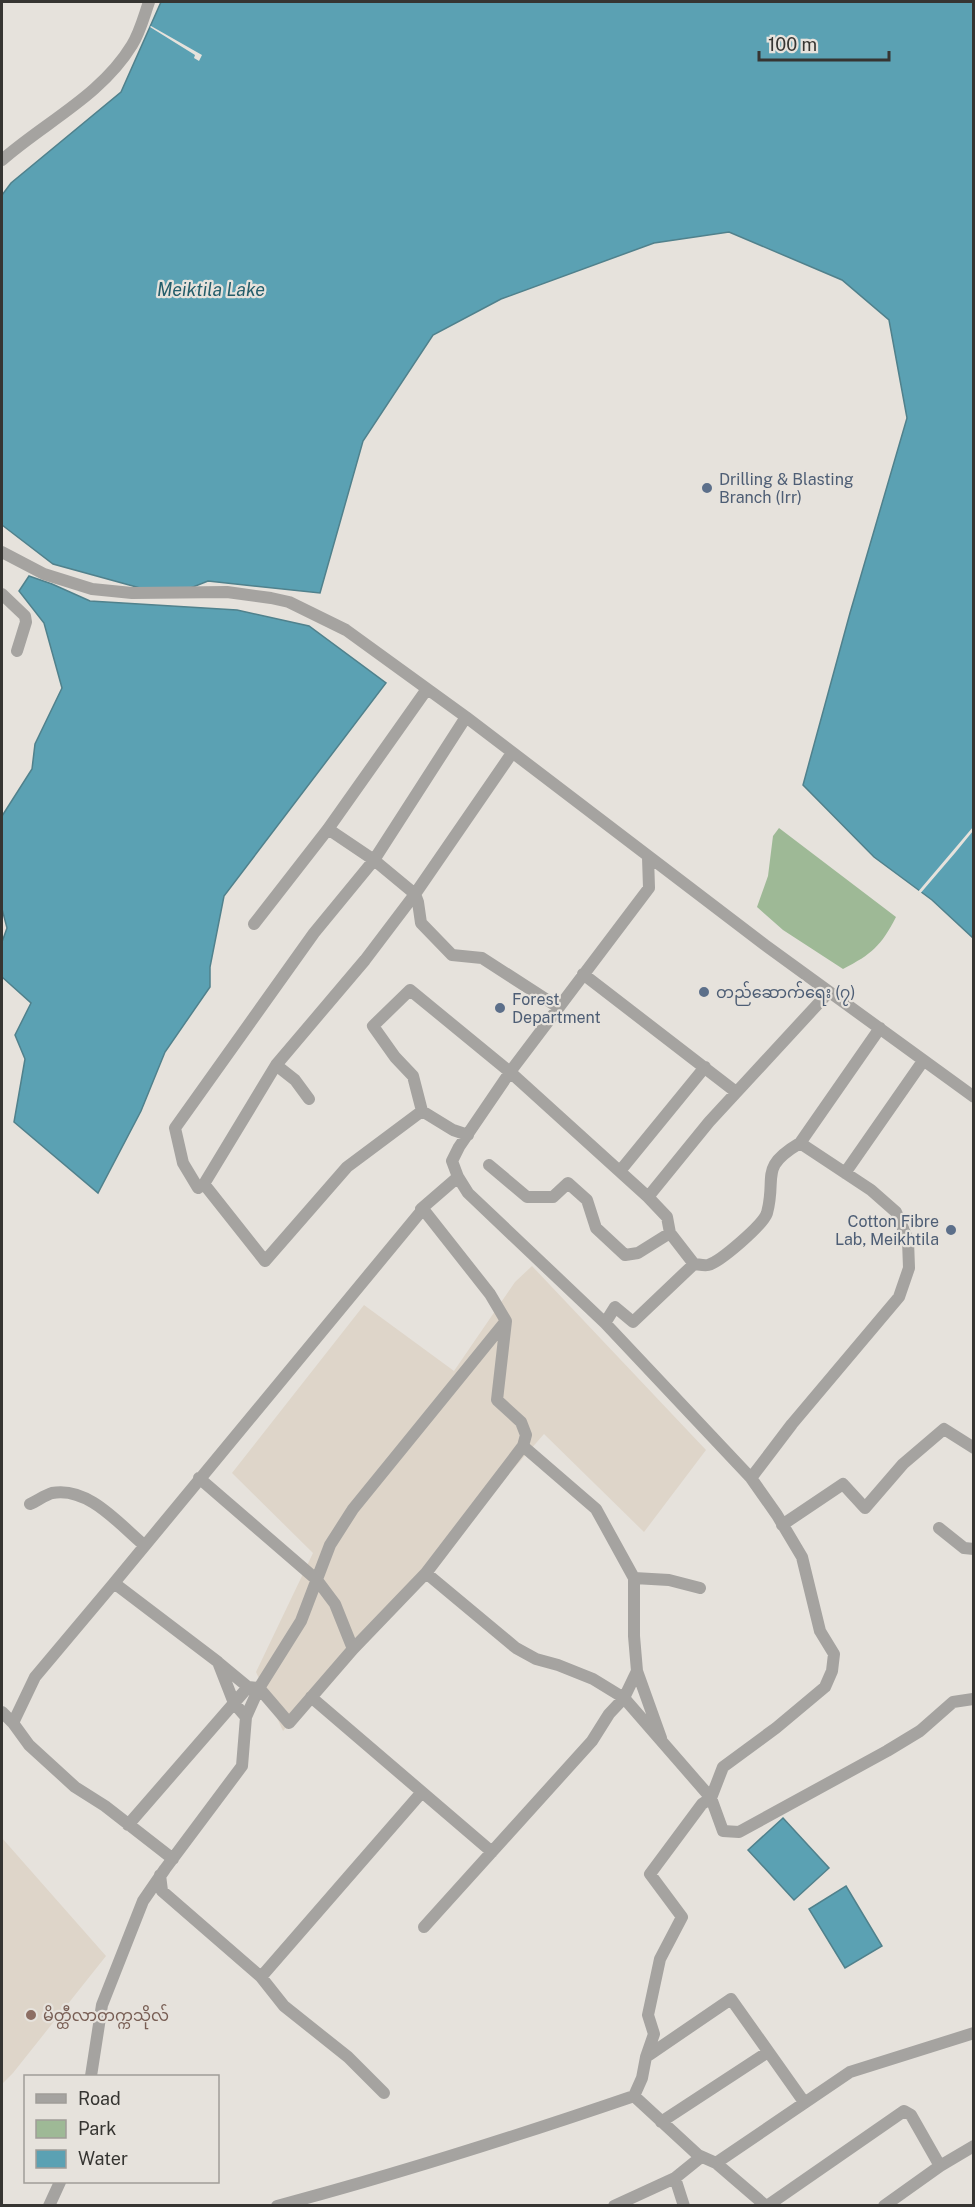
<svg xmlns="http://www.w3.org/2000/svg" width="975" height="2207" font-family="'Public Sans','Noto Sans Myanmar',sans-serif">
  <style>
    .built { fill: #ded5c9 }
    .green { fill: #9eb996 }
    .water { fill: #5ba1b3; stroke: #50818c; stroke-width: 1.5 }
    .pier { fill: #e6e2dc }
    .lines { fill: none; stroke-linecap: round; stroke-linejoin: round }
    .minor { stroke: #a5a3a0; stroke-width: 12 }
    .service-dot { fill: #5c6f8a; stroke: #e6e2dc; stroke-width: 2 }
    .education-dot { fill: #8d6e63; stroke: #e6e2dc; stroke-width: 2 }
    .labels { text-anchor: middle; stroke-width: 4.5; stroke-linejoin: round; paint-order: stroke }
    .service-label { font-size: 16px; fill: #4e5e75; stroke: #e6e2dc; text-anchor: start }
    .education-label { font-size: 16px; fill: #785e54; stroke: #e6e2dc; text-anchor: start }
    .water-label { font-size: 18px; font-style: italic; fill: #235d6a; stroke: #e6e2dc }
  </style>
  <rect width="100%" height="100%" fill="#e6e2dc"/>
  <path class="built" d="M532 1266 706 1450 644 1532 544 1434 283 1731 256 1672 313 1553 232 1473 364 1305 454 1371 515 1282Z
    M2 1838 106 1956 13 2073 2 2084Z"/>
  <path class="green" d="M779 828 896 917C881 946 872 954 843 969L783 930 757 907 768 876 773 836Z"/>
  <path class="water" d="M161 2H973V938L932 900 874 857 803 785 850 613 907 418 889 320 842 280 729 232 654 243 501 299 433 335 363 441 320 593 208 581 188 589 140 588 53 564 2 525V195L11 183 121 92Z
    M29 576 52 584 90 601 237 610 309 626 386 683 224 896 210 967V987L165 1052 141 1111 98 1193 14 1122 25 1059 15 1035 31 1003 2 977V942L7 928 2 909V816L32 769 35 744 62 688 44 623 19 591Z
    M783 1818 829 1868 794 1900 748 1850Z
    M846 1886 882 1946 845 1968 809 1909Z"/>
  <path class="pier" d="M151 26 202 55 199 61 194 58 195 55 150 27Z
    M973 827V831L955 853 919 895 917 893Z"/>
  <g class="lines">
    <path class="minor" d="M2 160C45 122 101 96 132 45 140 32 144 16 149 2
      M2 552 44 574 92 589 132 593 227 592 271 598 289 602 346 630 466 717 765 945 974 1097
      M2 594 25 616 26 622 17 651
      M466 717 374 860 314 933 175 1128 183 1163 198 1188 204 1184 265 1261 347 1167 422 1111 453 1130 468 1135
      M328 829 374 860 415 894 418 902 421 923 452 955 482 958 558 1007
      M254 924 328 829 427 689
      M583 974 736 1092
      M276 1065 295 1080 309 1099
      M422 1111 413 1076 395 1057 373 1026 410 990 510 1072 648 1197
      M489 1165 527 1197H553L568 1183 587 1200 596 1228 625 1255 638 1253 670 1233 694 1264C697 1264 704 1266 708 1265 720 1262 763 1225 767 1213 777 1176 758 1168 800 1143L880 1028
      M620 1171 705 1067
      M845 1173 923 1061
      M204 1184 276 1065 365 960 415 894 512 753
      M670 1233 667 1217 648 1197 709 1122 829 992
      M605 1323 615 1307 633 1322 694 1264
      M523 1446 596 1509 634 1578V1636L637 1671 661 1738
      M199 1478 317 1580 335 1604 353 1649
      M751 1478 792 1424 899 1297 909 1268 908 1240 896 1212 871 1190 800 1143
      M30 1504C37 1501 45 1495 52 1493 88 1486 119 1524 144 1545
      M782 1525 843 1484 865 1508 903 1464 944 1429 974 1448
      M939 1528 964 1548 974 1549
      M426 1573 516 1648 536 1659 558 1665 593 1679 624 1698 711 1798 723 1831 739 1832 887 1751 920 1731 953 1702 973 1699
      M634 1578 669 1580 700 1588
      M219 1663 248 1687 259 1688 289 1723 353 1649 426 1573 523 1446 526 1435 521 1422 497 1400 506 1321 490 1294 423 1209
      M311 1697 492 1852
      M2 1712 13 1723 35 1677 114 1583
      M246 1717 259 1688 301 1621 330 1545 353 1509 505 1322
      M13 1723 29 1745 75 1787 105 1806 173 1859
      M128 1825 248 1687
      M160 1875 162 1891 261 1977 422 1792
      M424 1927 592 1741 609 1714 624 1698 637 1671
      M261 1977 284 2006 348 2057 384 2093
      M646 2057 731 1999 804 2102
      M91 2076 102 2005 143 1901 165 1869 242 1766 246 1717 234 1703 218 1662 114 1583 423 1209H421L458 1177 452 1161 459 1147 510 1072 649 888 648 857
      M634 2096 698 2155 716 2163 766 2206
      M661 2122 768 2052
      M716 2163 850 2072 974 2033
      M675 2178 684 2206
      M49 2206 60 2182
      M277 2206C398 2174 517 2136 634 2096L642 2078 646 2057 654 2034 648 2015 660 1959 682 1917 650 1874 702 1804 711 1798 723 1767 776 1728 825 1687 832 1671 834 1654 820 1631 802 1557 777 1515 751 1478 605 1323 468 1193 458 1177
      M614 2206 675 2178 701 2157
      M767 2206 904 2111 911 2115 940 2166
      M884 2206 940 2166 974 2146"/>
  </g>
  <g class="service-dot">
    <circle cx="707" cy="488" r="6"/>
    <circle cx="704" cy="992" r="6"/>
    <circle cx="500" cy="1008" r="6"/>
    <circle cx="951" cy="1230" r="6"/>
  </g>
  <circle class="education-dot" cx="31" cy="2015" r="6"/>
  <g class="labels">
    <g class="service-label">
      <text x="719" y="485">Drilling &amp; Blasting<tspan x="719" dy="18">Branch (Irr)</tspan></text>
      <text x="716" y="998">တည်ဆောက်ရေး (၇)</text>
      <text x="512" y="1005">Forest<tspan x="512" dy="18">Department</tspan></text>
      <text x="939" y="1227" text-anchor="end">Cotton Fibre<tspan x="939" dy="18">Lab, Meikhtila</tspan></text>
    </g>
    <g class="education-label">
      <text x="43" y="2021">မိတ္ထီလာတက္ကသိုလ်</text>
    </g>
    <g class="water-label">
      <text x="211" y="296">Meiktila Lake</text>
    </g>
  </g>
  <rect width="975" height="2207" fill="none" stroke="#363532" stroke-width="6"/>
  <rect x="24" y="2075" width="195" height="108" fill="#e6e2dc" stroke="#a09d98" stroke-width="1.5"/>
  <rect x="36" y="2094" width="30" height="9" fill="#a5a3a0" stroke="#a09d98" stroke-width="1.5"/>
  <text x="78" y="2105" font-size="18" fill="#363532">Road</text>
  <rect x="36" y="2120" width="30" height="18" fill="#9eb996" stroke="#a09d98" stroke-width="1.5"/>
  <text x="78" y="2135" font-size="18" fill="#363532">Park</text>
  <rect x="36" y="2150" width="30" height="18" fill="#5ba1b3" stroke="#a09d98" stroke-width="1.5"/>
  <text x="78" y="2165" font-size="18" fill="#363532">Water</text>
  <path d="M759 51v9h130v-9" fill="none" stroke="#363532" stroke-width="3"/>
  <text x="768" y="51" font-size="18" fill="#363532" stroke="#e6e2dc" stroke-width="4.5" paint-order="stroke">100 m</text>
</svg>
